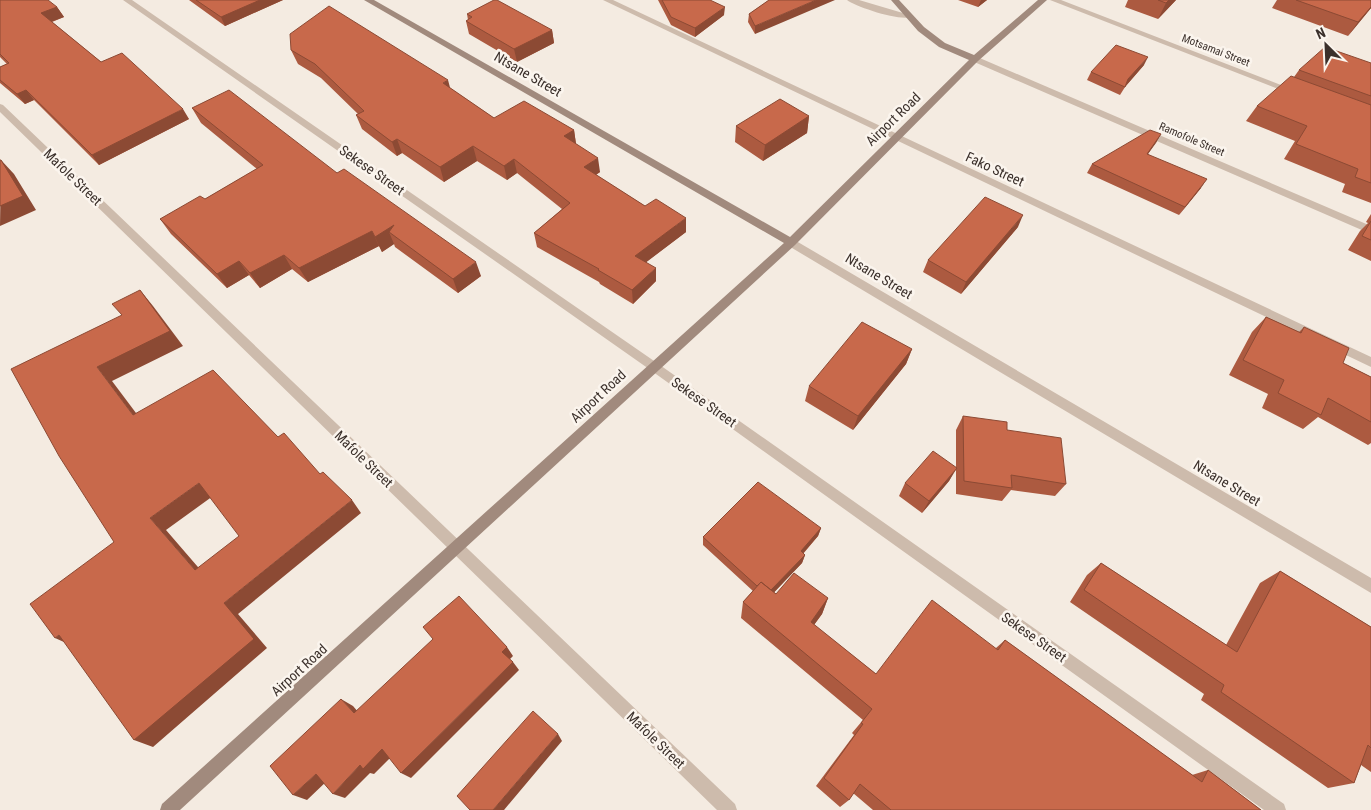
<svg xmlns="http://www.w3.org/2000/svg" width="1371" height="810" font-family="'Roboto Condensed',sans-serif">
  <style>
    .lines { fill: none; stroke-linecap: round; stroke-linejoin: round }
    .street { fill: #cdbbac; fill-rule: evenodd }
    .secondary { fill: #a18a7d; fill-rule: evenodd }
    .wall { fill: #ac5a40 }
    .shaded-wall { fill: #8c4a34 }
    .building { fill: #c8694b; stroke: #8c4a34; fill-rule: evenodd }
    .labels { text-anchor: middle; stroke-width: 5; stroke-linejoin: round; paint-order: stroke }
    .far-street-label { font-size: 11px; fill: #3b302b; stroke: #fbf5ee }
    .street-label { font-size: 14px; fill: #3b302b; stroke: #fbf5ee }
  </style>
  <rect width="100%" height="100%" fill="#f4ebe1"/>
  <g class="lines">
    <path class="street" d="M123 0H132L657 363 1284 804 1286 810H1264L649 369Z
      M603 0H613L1371 357V367Z
      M847 0H859L913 16C904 23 856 7 847 0Z
      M1050 0H1061L1299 92 1297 94H1291Z
      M975 56 1371 226V234L972 61V57Z
      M0 104 3 105 735 804 737 810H717L0 112Z
      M791 238 1371 578V593L787 245 786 242 787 239Z"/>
    <path class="secondary" d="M364 0H374L790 237 969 60 939 47 918 31 891 0H899L924 27 945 43 974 55 1038 0H1047L978 61 795 245 180 810H160L162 804 784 243Z"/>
  </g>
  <path class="wall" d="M0 0 57 7 64 17 52 22 101 62 189 119 99 165 34 100 25 104 0 83V67L7 64 0 57Z
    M189 0H283L225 26Z
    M658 0H710L724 15 695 37 671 25Z
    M769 0 755 34 748 22 749 14Z
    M958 0H987L978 7Z
    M1128 0H1176L1158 19 1125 7Z
    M1277 0H1371V8L1348 36 1272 8Z
    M467 14 552 30 554 43 517 62 469 34 466 21 468 20Z
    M291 50 450 88 494 118 574 130 576 144 600 172 596 175 686 232 646 262 656 281 633 304 600 284 599 282 537 247 534 233 562 209 517 173 507 180 477 161 444 182 402 153 397 156 362 129 356 115 358 114 321 78 298 64Z
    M1371 63V203L1342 192 1345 184 1284 159 1295 141 1246 121 1257 106 1294 77 1299 70Z
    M1144 65 1125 87 1120 95 1087 80 1091 72Z
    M192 108 337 173 481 276 458 293 395 247 394 244 382 252 379 246 308 282 292 269 260 288 249 275 227 288 171 234 160 219 205 199 257 169 201 123Z
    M809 116 807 133 763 161 735 142 736 126Z
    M1161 134 1148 154 1201 188 1179 215 1087 173 1092 164Z
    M1371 214V261L1348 250 1360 231 1368 223 1366 222Z
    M1018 227 961 294 923 272 928 260Z
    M1266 317 1299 332 1304 327 1343 363 1371 377V443L1368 445 1318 417 1303 429 1262 408 1268 394 1229 375 1252 332Z
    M912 349 906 364 853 430 805 401 809 386Z
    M963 416 1007 430 1066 484 1055 496 1011 490 1002 501 956 494V468L949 481 922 513 899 496 905 483 956 467V430Z
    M821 528 818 536 803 554 805 555 802 563 774 592 776 594 828 598 822 614 814 625 876 674 996 648 1005 640 1192 775 1208 770 1261 810H873L853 793 849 800 840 807 816 786 854 735 852 733 863 720 741 618 743 602 753 591 703 545V537Z
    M1101 563 1226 645 1260 583 1280 571 1371 627V772L1361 765 1354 783 1328 788 1201 700 1204 694 1070 602 1087 575Z"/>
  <path class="shaded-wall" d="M260 0H283L225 26 221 17Z
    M816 0H835L755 34V26Z
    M981 0H987L978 7Z
    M1169 0H1176L1158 19 1166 3Z
    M57 7 64 17 48 23 41 13Z
    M725 7 724 15 695 37V28Z
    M1371 7V8L1348 36 1358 22Z
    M552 30 554 43 517 62 514 49Z
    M1148 57 1144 65 1124 88 1128 79Z
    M448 80 452 95 443 83Z
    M26 90 34 100 25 104 17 94Z
    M183 109 189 119 99 165 92 155Z
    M809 116 807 133 763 161 765 145Z
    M574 130 576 144 564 136Z
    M1161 134 1156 143 1142 162 1147 154Z
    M397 139 402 153 397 156 392 142Z
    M473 146 477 161 444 182 440 167Z
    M598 158 600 172 586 181 584 167Z
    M514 159 517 173 507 180 504 166Z
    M1 160 14 174 36 210 0 226Z
    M1207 179 1201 188 1179 215 1185 207Z
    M1023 215 1018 227 961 294 966 282Z
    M686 218V232L636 270 635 256Z
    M394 225 389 232 394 244 382 252 375 237Z
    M372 231 379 246 308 282 299 268Z
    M284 255 292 269 260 288 250 273Z
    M239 261 249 275 227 288 217 274Z
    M476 262 481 276 458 293 453 279Z
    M656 268V281L633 304 632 290Z
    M140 290 153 306 183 346 112 381 148 429 133 415 97 367Z
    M912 349 906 364 853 430 858 416Z
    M957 468 949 481 922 513 929 501Z
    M199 483 213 496 166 530 210 581 195 570 150 518Z
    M352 500 361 513 238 614 267 648 153 747 134 740 224 603Z
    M821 528 818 536 798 559 801 551Z
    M805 555 802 563 765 602 767 594Z
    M828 598 822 614 805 637 811 622Z
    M59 635 75 647 55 638Z
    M507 647 513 656 508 661 502 652Z
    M513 662 519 670 411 778 401 773Z
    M341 699 353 706 365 720 354 713Z
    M558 734 562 741 504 810H493Z
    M382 749 393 755 374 774 370 773 345 798 333 794 360 765Z
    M316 774 329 779 307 800 293 795Z"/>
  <path class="building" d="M0 0H48L57 7 41 13 101 62 122 53 183 109 92 155 26 90 17 94 0 80V67L9 63 0 54Z
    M196 0H260L221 17Z
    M494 0H497L552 30 514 49 466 21 472 17 467 14Z
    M662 0H710L725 7 695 28 671 17Z
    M769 0H816L755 26 749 14Z
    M1158 0H1169L1166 3Z
    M1296 0H1371V7L1358 22Z
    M329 6 448 80 443 83 494 118 524 101 574 130 564 136 598 158 584 167 645 206 656 199 686 218 635 256 656 268 632 290 598 270 599 269 534 233 570 203 514 159 504 166 473 146 440 167 397 139 392 142 356 115 364 111 315 64 291 50 290 34Z
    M1116 45 1148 57 1128 79 1125 87 1091 72Z
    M1325 47 1371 63V96L1299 70Z
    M1291 76 1371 105V183L1355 177 1358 169 1296 144 1307 126 1257 106Z
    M229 90 337 173 344 169 476 262 453 279 389 232 394 225 375 237 372 231 299 268 284 255 250 273 239 261 217 274 160 219 200 196 205 199 263 165 192 108Z
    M780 99 809 116 765 145 736 126Z
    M1150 130 1161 134 1147 154 1207 179 1185 207 1092 164Z
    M0 160H1L23 196 0 206Z
    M985 197 1023 215 966 282 928 260Z
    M1371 221V240L1362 236Z
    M140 290 170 331 97 367 133 415 213 370 278 437 284 433 320 474 323 472 352 500 224 603 254 639 134 740 59 635 55 638 30 604 114 542 59 456 11 369 122 315 112 304ZM199 483 239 536 195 570 150 518Z
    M1266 317 1301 333 1304 327 1349 348 1343 363 1371 377V422L1328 398 1321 415 1278 393 1284 380 1243 360Z
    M862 322 912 349 858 416 809 386Z
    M963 416 1007 422V430L1061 438 1066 484 1011 475 1012 488 964 481Z
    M933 451 957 468 929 501 905 483Z
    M758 482 821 528 801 551 805 555 771 590 761 582 757 586 703 537Z
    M1101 563 1237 652 1280 571 1371 627V748L1368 745 1354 783 1221 692 1224 685 1084 590Z
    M794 573 828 598 811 622 876 674 932 600 998 650 1005 640 1202 782 1208 770 1261 810H891L860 784 849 800 824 778 863 724 861 723 872 709 743 602 761 582 776 594Z
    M459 596 507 647 502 652 513 662 401 773 382 749 363 769 360 765 333 794 316 774 293 795 270 766 341 699 354 713 433 639 423 627Z
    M533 711 558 734 493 810H470L457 796Z"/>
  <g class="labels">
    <g class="far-street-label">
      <text transform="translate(1216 50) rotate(21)" y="4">Motsamai Street</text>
      <text transform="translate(1192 139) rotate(23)" y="4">Ramofole Street</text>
    </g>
    <g class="street-label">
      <text transform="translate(528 74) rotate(30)" y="5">Ntsane Street</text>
      <text transform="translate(893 119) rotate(-44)" y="5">Airport Road</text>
      <text transform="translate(995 169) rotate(25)" y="5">Fako Street</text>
      <text transform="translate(372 170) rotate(35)" y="5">Sekese Street</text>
      <text transform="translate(73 177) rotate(44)" y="5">Mafole Street</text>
      <text transform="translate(879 276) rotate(31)" y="5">Ntsane Street</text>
      <text transform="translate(598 396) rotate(-43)" y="5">Airport Road</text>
      <text transform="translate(704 402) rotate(35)" y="5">Sekese Street</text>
      <text transform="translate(364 459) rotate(44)" y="5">Mafole Street</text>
      <text transform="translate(1227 483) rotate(31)" y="5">Ntsane Street</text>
      <text transform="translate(1034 637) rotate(35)" y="5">Sekese Street</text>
      <text transform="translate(299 670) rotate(-42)" y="5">Airport Road</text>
      <text transform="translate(656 740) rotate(44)" y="5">Mafole Street</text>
    </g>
  </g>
  <g transform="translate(1326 45) rotate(336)" stroke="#fbf5ee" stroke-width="4" paint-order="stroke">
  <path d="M0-4L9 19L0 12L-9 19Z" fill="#3b302b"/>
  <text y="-8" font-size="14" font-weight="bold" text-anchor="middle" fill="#3b302b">N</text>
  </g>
</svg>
